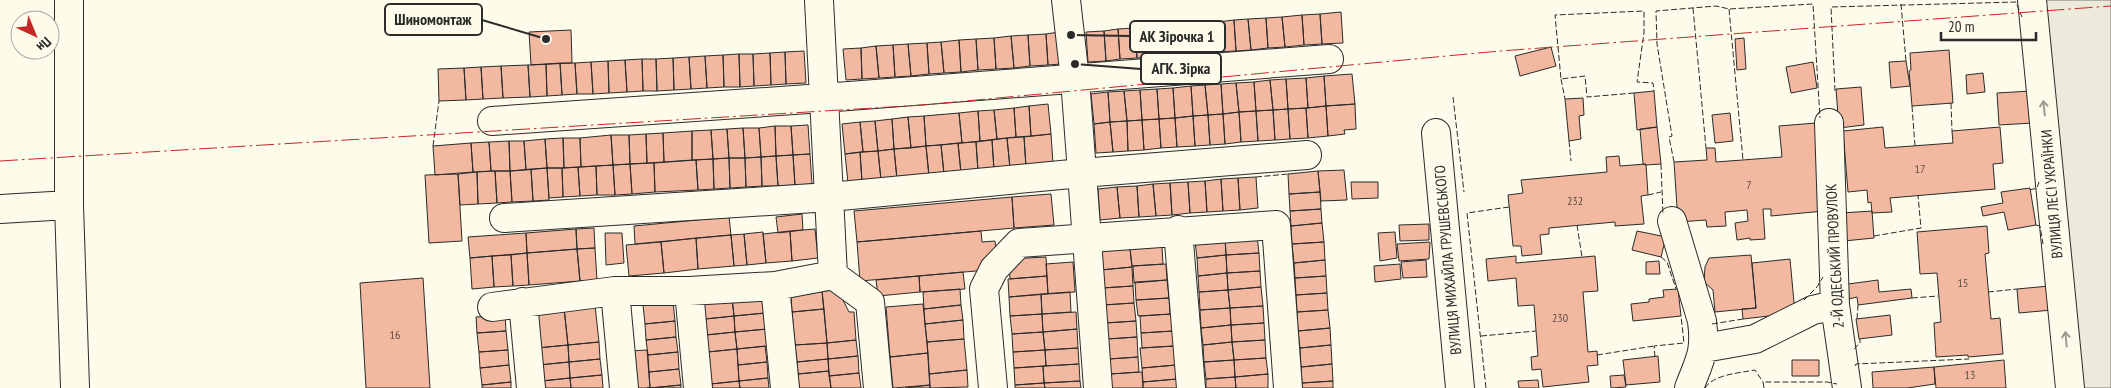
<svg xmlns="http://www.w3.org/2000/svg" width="2111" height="388" font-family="'PT Sans Narrow',sans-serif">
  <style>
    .green { fill: #ecebdb; stroke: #74746e }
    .building { fill: #f2b8a0; stroke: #2b2b2b }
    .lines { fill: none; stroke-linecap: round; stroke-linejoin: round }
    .minor-casing { stroke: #2b2b2b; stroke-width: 30 }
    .minor { stroke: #fdfbea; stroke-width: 28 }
    .fence { stroke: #2b2b2b; stroke-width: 1; stroke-dasharray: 6 2.5; stroke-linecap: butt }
    .power { stroke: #c62828; stroke-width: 1; stroke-dasharray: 18 4 2.5 4; stroke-linecap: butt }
    .oneway { stroke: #9e9d94 }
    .labels { text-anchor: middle; stroke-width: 4; stroke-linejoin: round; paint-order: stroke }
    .number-label { font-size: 12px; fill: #5d4e48 }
    .street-label { font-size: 15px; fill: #2b2b2b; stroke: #fdfbea }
    .leader { fill: none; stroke: #2b2b2b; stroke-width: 2 }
    .callout-dot { fill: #2b2b2b; stroke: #fdfbea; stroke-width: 2 }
    .callout { fill: #fdfbea; stroke: #2b2b2b; stroke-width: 2 }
    .callout-label { font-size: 16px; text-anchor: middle; font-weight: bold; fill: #2b2b2b }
  </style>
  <rect width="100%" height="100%" fill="#fdfbea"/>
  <path class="green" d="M2043 0H2111V388H2079Z"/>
  <path class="building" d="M1341 12 1343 43 1322 44 1320 14Z
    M1320 14 1322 44 1304 45 1302 15Z
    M1302 15 1304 45 1285 47 1282 17Z
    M1282 17 1285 47 1268 48 1266 18Z
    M1266 18 1268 48 1251 50 1248 19Z
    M1248 19 1251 50 1236 51 1234 20Z
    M1234 20 1236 51 1219 52 1217 22Z
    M1217 22 1219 52 1201 53 1199 23Z
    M1199 23 1201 53 1188 54 1186 24Z
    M1186 24 1188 54 1170 56 1168 26Z
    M1168 26 1170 56 1153 57 1151 27Z
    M1151 27 1153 57 1137 58 1135 28Z
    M1135 28 1137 58 1120 59 1118 29Z
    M1118 29 1120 59 1106 61 1104 31Z
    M571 30 572 63 531 65 529 32Z
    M1104 31 1106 61 1088 62 1086 32Z
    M1059 32 1061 64 1048 65 1046 34Z
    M1046 34 1048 65 1030 66 1028 35Z
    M1028 35 1030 66 1014 68 1011 36Z
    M1011 36 1014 68 996 69 994 38Z
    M994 38 996 69 978 70 976 39Z
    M1744 38 1746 69 1737 70 1735 39Z
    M976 39 978 70 961 72 959 40Z
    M959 40 961 72 944 73 941 42Z
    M941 42 944 73 929 74 927 43Z
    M927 43 929 74 911 76 908 44Z
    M908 44 911 76 895 77 893 45Z
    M893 45 895 77 879 78 876 46Z
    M876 46 879 78 862 79 861 48Z
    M1551 47 1556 66 1520 76 1515 56Z
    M861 48 862 79 846 80 843 49Z
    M1949 50 1953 103 1912 106 1909 71 1911 70 1910 53Z
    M804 51 806 83 786 84 785 52Z
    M785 52 786 84 771 85 770 53Z
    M770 53 771 85 754 86 753 54Z
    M739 54H753L754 86 740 87Z
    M739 54 740 87H724L723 55Z
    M723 55 724 87 707 88 705 56Z
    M705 56 707 88 691 89 689 57Z
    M689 57 691 89 674 90 673 58Z
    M673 58 674 90 657 91 656 59Z
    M642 59H656L657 91H643Z
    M642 59 643 91 627 92 625 60Z
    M625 60 627 92 609 93 608 61Z
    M608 61 609 93 593 94 591 62Z
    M1906 61 1910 86 1891 88 1889 62Z
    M591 62 593 94H577L575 63Z
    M1813 62 1817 88 1791 93 1786 67Z
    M560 63H575L577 94 562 95Z
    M560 63 562 95 547 96 546 64Z
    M546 64 547 96 530 97 528 65Z
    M528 65 530 97 503 98 501 66Z
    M501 66 503 98 483 99 481 67Z
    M481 67 483 99 466 100 464 68Z
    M464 68 466 100 439 101 438 69Z
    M1983 73 1985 92 1967 94 1966 75Z
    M1352 74 1355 104 1326 106 1324 76Z
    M1324 76 1326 106 1308 108 1306 78Z
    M1306 78 1308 108 1288 109 1286 79Z
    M1286 79 1288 109 1273 110 1270 80Z
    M1270 80 1273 110 1256 111 1254 82Z
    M1254 82 1256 111 1239 112 1236 83Z
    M1236 83 1239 112 1223 114 1221 84Z
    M1221 84 1223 114 1208 115 1205 85Z
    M1205 85 1208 115 1193 116 1191 86Z
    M1191 86 1193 116 1175 118 1173 88Z
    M1861 87 1864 125 1839 128 1836 89Z
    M1173 88 1175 118 1159 119 1157 89Z
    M1157 89 1159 119 1142 120 1140 90Z
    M1140 90 1142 120 1127 121 1124 91Z
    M1124 91 1127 121 1110 122 1108 92Z
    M1654 91 1657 127 1637 130 1634 93Z
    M2031 91 2033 123 1999 125 1997 93Z
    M1108 92 1110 122 1094 124 1091 94Z
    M1583 98 1584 115 1579 116 1581 139 1569 141 1565 99Z
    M1048 104 1051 134 1031 136 1029 106Z
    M1355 104 1356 129 1344 130 1345 134 1328 136 1326 106Z
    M1029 106 1031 136 1016 137 1014 108Z
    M1326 106 1328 136 1308 138 1306 108Z
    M1014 108 1016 137 997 139 994 110Z
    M1306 108 1308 138 1290 139 1288 109Z
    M1288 109 1290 139 1275 140 1273 110Z
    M994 110 997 139 980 141 978 111Z
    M1273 110 1275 140 1258 141 1256 111Z
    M978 111 980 141 962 143 959 113Z
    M1256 111 1258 141 1241 142 1239 112Z
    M1239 112 1241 142 1225 144 1223 114Z
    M959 113 962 143 926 146 924 116Z
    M1730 113 1733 141 1715 143 1712 115Z
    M1223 114 1225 144 1210 145 1208 115Z
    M1208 115 1210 145 1195 146 1193 116Z
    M924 116 926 146 911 148 908 117Z
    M1193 116 1195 146 1177 147 1175 118Z
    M908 117 911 148 894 149 892 119Z
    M1175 118 1177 147 1161 148 1159 119Z
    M892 119 894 149 878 151 875 121Z
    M1159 119 1161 148 1144 150 1142 120Z
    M1142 120 1144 150 1128 151 1127 121Z
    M875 121 878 151 863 152 860 122Z
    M1127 121 1128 151 1113 152 1110 122Z
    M860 122 863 152 845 154 842 124Z
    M1110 122 1113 152 1096 153 1094 124Z
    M1816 123 1824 211 1771 216V209H1763L1765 239 1750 240V238L1737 240 1735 223 1748 221 1747 210 1725 212 1726 226 1707 227 1706 220 1678 222 1674 162 1707 160 1706 148H1715L1716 162 1782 157 1779 126Z
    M808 125 810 154 793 155 791 126Z
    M775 126 776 156 761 157 759 128Z
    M775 126H791L793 155 776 156Z
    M1657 127 1661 164 1646 165 1643 164 1640 129Z
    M1883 127 1885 148 1953 143 1952 131 2000 127 2003 163 1993 164 1995 189 1890 198 1892 212 1872 213 1871 202 1868 203 1867 190 1848 192 1843 131Z
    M743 128 745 158H729L727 129Z
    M743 128H759L761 157 745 158Z
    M727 129 729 158 713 159 711 130Z
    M711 130 713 159 692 160V131Z
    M692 131V160L664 162 663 133Z
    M663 133 664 162 647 163 646 134Z
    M646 134 647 163 630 164 629 135Z
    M1051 134 1053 164 1026 167 1024 137Z
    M611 135 613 165 581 167 580 138Z
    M611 135H629L630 164 613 165Z
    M1024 137 1026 167 1010 168 1007 138Z
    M563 138 564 168H547L545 139Z
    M563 138H580L581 167 564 168Z
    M1007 138 1010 168 994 170 992 140Z
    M545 139 547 168 526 170 524 141Z
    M992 140 994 170 978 171 976 142Z
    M509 141 510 171H491L489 142Z
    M509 141H524L526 170 510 171Z
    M489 142 491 171 473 172 471 143Z
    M976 142 978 171 961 173 958 143Z
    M471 143 473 172 435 175 433 146Z
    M958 143 961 173 944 174 941 145Z
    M941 145 944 174 929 176 926 146Z
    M926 146 929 176 897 179 894 149Z
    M894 149 897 179 881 180 878 151Z
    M878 151 881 180 862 182 860 152Z
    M860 152 862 182 848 183 845 154Z
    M810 154 812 184 795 185 793 155Z
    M793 155 795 185 778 186 776 156Z
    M776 156 778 186H762L761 157Z
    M1619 156 1620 166 1646 164 1648 195 1641 196 1644 224 1615 226V222L1549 228V234L1540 235 1542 254 1522 256 1521 246H1513L1508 195 1523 193 1521 180 1607 172 1606 157Z
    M761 157 762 186 746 187 745 158Z
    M729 158 730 188 714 189 713 159Z
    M729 158H745L746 187 730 188Z
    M713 159 714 189 698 190 696 160Z
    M696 160 698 190 655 192 654 163Z
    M654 163 655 192 632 194 630 164Z
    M630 164 632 194 615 195 613 165Z
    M613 165 615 195H597L596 166Z
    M596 166 597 195 580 196 578 167Z
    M578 167 580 196 563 197 562 168Z
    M547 168 549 200 533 201 531 169Z
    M547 168H562L563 197 549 198Z
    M531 169 533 201 512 202 510 171Z
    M1344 170 1347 200 1321 201 1318 171Z
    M495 171 497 203 478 204 477 172Z
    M495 171H510L512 202 497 203Z
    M1318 171 1320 192 1289 194 1288 174Z
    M477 172 478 204 460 205 458 174Z
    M458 174 462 241 429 243 425 175Z
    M1256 177 1258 208 1240 210 1238 178Z
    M1238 178 1240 210 1223 211 1221 179Z
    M1221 179 1223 211 1207 212 1205 181Z
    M1205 181 1207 212 1190 213 1188 182Z
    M1188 182 1190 213 1172 215 1170 183Z
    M1351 182H1378V198L1352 199Z
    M1170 183 1172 215 1156 216 1153 184Z
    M1153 184 1156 216 1139 217 1137 186Z
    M1137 186 1139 217 1120 218 1117 187Z
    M1117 187 1120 218 1100 220 1098 189Z
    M2030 188 2036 225 2008 230 2004 212 1983 216 1981 207 2003 203 2001 192Z
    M1320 192 1321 209 1290 211 1289 194Z
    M1051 194 1054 225 1014 228 1012 197Z
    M1012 197 1014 228 857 242 854 211Z
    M1321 209 1322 223 1291 226 1290 211Z
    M1872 211 1874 238 1844 241 1841 213Z
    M802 214 803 230 778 233 776 217Z
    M729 217 731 235 635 244 634 226Z
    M1322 223 1324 242 1292 244 1291 226Z
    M1429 224V240L1400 241 1399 225Z
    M1987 226 1989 253 1985 254 1991 319 2000 318 2003 354 1968 357V355L1936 357 1934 323 1941 322 1937 273 1920 274 1917 232Z
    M594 228 595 248 577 249 576 229Z
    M576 229 577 249 527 253 526 233Z
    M815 229 818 258 792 261 790 231Z
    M790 231 792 261 766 263 763 234Z
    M981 231 982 242 995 241 997 260 976 271 860 281 857 242Z
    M1637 231 1666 237 1661 257 1632 250Z
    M763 232 766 263 747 265 744 234Z
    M1395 232 1397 258 1380 261 1378 233Z
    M526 233 527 253 470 258 468 237Z
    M605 233H622L624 263 606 265Z
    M744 234 747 265 734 266 731 235Z
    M731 235 734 266 698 269 696 238Z
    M1257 236 1259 253 1226 255 1225 238Z
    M696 238 698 269 664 273 661 242Z
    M1225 238 1226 255 1197 258 1195 241Z
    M661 242 664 273 629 276 626 245Z
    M1324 242 1325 260 1294 263 1292 244Z
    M1430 242 1429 259 1399 261 1397 244Z
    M1162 247 1163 264 1132 266 1130 249Z
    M595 248 597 280 580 281 577 249Z
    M577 249 580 281 529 285 527 253Z
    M1130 249 1132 267 1101 270 1099 251Z
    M527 253 529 285 513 286 511 255Z
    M1259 253 1260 271 1227 273 1226 255Z
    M511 255 513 286 494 287 492 256Z
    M1226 255 1227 273 1198 276 1197 258Z
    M1751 255 1756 308 1715 312 1713 290 1704 282 1705 267 1709 258Z
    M492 256 494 287 472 289 470 258Z
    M1516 256V263L1595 256 1598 291 1583 292 1588 352 1597 351 1598 365 1587 366 1589 382 1543 387 1541 369 1532 370 1531 357 1538 356 1534 305 1518 306 1516 278 1488 281 1486 259Z
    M1046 257 1047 276 1010 279 1009 259Z
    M1790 259 1795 313 1743 319 1742 309 1756 308 1752 263Z
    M1325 260 1326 276 1295 278 1294 263Z
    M1426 260 1427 277 1403 278 1401 262Z
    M1659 261 1660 274H1646V262Z
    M1073 262 1075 292 1048 294 1046 264Z
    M1166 264 1167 280 1134 283 1133 266Z
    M1400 264 1401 279 1375 282 1374 266Z
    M1132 267 1133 286 1102 288 1101 270Z
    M1260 271 1261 287 1228 290 1227 273Z
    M963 272 965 289 920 292 919 276Z
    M1227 273 1228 290 1199 292 1198 276Z
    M919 276 920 292 878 296 876 280Z
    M1047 276 1048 294 1009 297 1008 279Z
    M1326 276 1327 293 1296 295 1295 278Z
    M423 278 430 388H366L360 283Z
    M1167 280 1169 298 1136 300 1135 282Z
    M1878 280 1879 292 1911 289 1912 298 1858 305 1857 297 1849 299 1848 284Z
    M1133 286 1134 303 1103 305 1102 288Z
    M2049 286 2052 310 2019 313 2017 289Z
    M1261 287 1263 306 1230 308 1228 290Z
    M960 289 961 305 924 309 923 292Z
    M1678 289 1681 316 1633 321 1631 304 1649 302V299L1664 297 1663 290Z
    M838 290 849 312H854L856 340 827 343 822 291Z
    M1228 290 1230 308 1200 310 1199 292Z
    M822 291 824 309 792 312 791 294Z
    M1070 292 1071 312 1042 314 1041 294Z
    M1327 293 1328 310 1297 312 1296 295Z
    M1041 294 1042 314 1010 316 1009 297Z
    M764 296 765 313 734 316 732 298Z
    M732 298 734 316 705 319 704 301Z
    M1169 298 1170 314 1138 316 1136 300Z
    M673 302 675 321 645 324 643 305Z
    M1134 303 1136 321 1105 323 1103 305Z
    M923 304 928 353 890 357 886 307Z
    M595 305 599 342 568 345 564 308Z
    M961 305 963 320 925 324 924 309Z
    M1263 306 1264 323 1231 325 1230 308Z
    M564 308 568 345 537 348 533 311Z
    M1230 308 1231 325 1201 328 1200 310Z
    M824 309 827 343 795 345 792 312Z
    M1328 310 1330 328 1298 331 1297 312Z
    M1076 312 1077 329 1043 332 1042 314Z
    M765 313 767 329 735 332 734 316Z
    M1042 314 1043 332 1012 334 1010 316Z
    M1172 314 1173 331 1141 333 1140 316Z
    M505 315 506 331 477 333 476 317Z
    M1890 315 1892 335 1859 339 1856 319Z
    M734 316 735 332 706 335 705 319Z
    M963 320 964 339 927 342 925 324Z
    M675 321 676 337 646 340 645 324Z
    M1136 321 1137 337 1106 339 1105 323Z
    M1264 323 1265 340 1232 342 1231 325Z
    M1231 325 1232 342 1203 345 1201 328Z
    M1330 328 1331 345 1300 348 1298 331Z
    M767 329 768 346 737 349 735 332Z
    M1077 329 1078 348 1045 350 1043 332Z
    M506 331 508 350 479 352 477 333Z
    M1173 331 1174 346 1142 348 1141 333Z
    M735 332 737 349 708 352 706 335Z
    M1043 332 1045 350 1013 352 1012 334Z
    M676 337 678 352 648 355 646 340Z
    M1137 337 1138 357 1109 359 1108 339Z
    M964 339 967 370 929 374 927 342Z
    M856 340 858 356 828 359 827 343Z
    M1265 340 1266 358 1234 360 1232 342Z
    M599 342 600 359 569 362 568 345Z
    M1232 342 1234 360 1204 362 1203 345Z
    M827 343 828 359 797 362 795 345Z
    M568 345 569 362 538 365 537 348Z
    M1331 345 1332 364 1301 367 1300 348Z
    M765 346 767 362 738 365 737 349Z
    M1174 346 1176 365 1142 368 1140 348Z
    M1078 348 1079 364 1046 366 1045 350Z
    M737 349 739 381 711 384 708 352Z
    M508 350 509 365 480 368 479 352Z
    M647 350 650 388H632L629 351Z
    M1045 350 1046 366 1014 368 1013 352Z
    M678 352 679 369 649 372 648 355Z
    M928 353 930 385 893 388 890 357Z
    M858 356 859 373 829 376 828 359Z
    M1658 356 1660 382 1626 385 1623 360Z
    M1138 357 1139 372 1110 374 1109 359Z
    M1266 358 1268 374 1235 377 1234 360Z
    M600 359 602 375 570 378 569 362Z
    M828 359 829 371 798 374 797 362Z
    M1234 360 1235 377 1206 379 1204 362Z
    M1792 360H1819V376H1792Z
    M2004 360 2006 388H1936L1934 367Z
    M569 362 570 378 542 381 540 365Z
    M767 362 768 378 739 381 738 365Z
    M1079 364 1080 381 1044 383 1043 366Z
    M1332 364 1333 381 1302 383 1301 367Z
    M509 365 511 382 482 385 480 368Z
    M1176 365 1177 379 1143 382 1142 368Z
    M1043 366 1044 383 1015 385 1014 368Z
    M1934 367 1935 384 1907 388H1873L1872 372Z
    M679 369 681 385 650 388 649 372Z
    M967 370 968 387 930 388 929 374Z
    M829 371 831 388H799L798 374Z
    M1142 372 1143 388H1111L1110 374Z
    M859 373 861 388H831L829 376Z
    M1268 374V388H1236L1235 377Z
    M602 375 603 388H571L570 378Z
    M1624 375 1626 387 1611 388 1610 376Z
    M1235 377 1236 388H1206V379Z
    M570 378 571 388H542V381Z
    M768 378 769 388H740L739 381Z
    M1177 379V388H1143V382Z
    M1538 380 1539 388H1519L1518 381Z
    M739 381 740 388H711V384Z
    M1080 381 1081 388H1045L1044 383Z
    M1333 381V388H1302V383Z
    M511 382V388H482V385Z
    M1044 383 1045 388H1015V385Z
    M681 385V388H647H650Z
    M930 385V388H905Z"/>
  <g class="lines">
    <g class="minor-casing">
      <path id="minor" d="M69 0V205L75 388
        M819 0 833 275 870 302 878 388
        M1066 0 1075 79 1098 388
        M2032 0 2070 388
        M492 121 823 98 1329 59
        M1829 123 1835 305 1847 388
        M1436 133 1460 388
        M0 209 69 205
        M504 218 830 197 1082 173 1307 155
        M1672 221 1702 321C1706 352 1700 359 1689 388
        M1178 230 1191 388
        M775 286 785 388
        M615 291 624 388
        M689 291 698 388
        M523 302 531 388
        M492 307 615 291H689L775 286 833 275
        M1704 348 1755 339 1813 310 1835 305
        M993 388 984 289 994 269 1019 243 1276 225 1288 388"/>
    </g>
    <use href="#minor" class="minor"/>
    <path class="fence" d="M1901 4 1906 61
      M1693 8 1706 148
      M1729 9 1743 160
      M1561 79 1565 99
      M1835 91 1831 7 2016 2 2022 17
      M1634 93 1587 97 1585 76 1561 79 1555 15 1644 11V33L1637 82 1653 83 1654 91
      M1453 97 1464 192
      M1951 103 1952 131
      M1912 106 1915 146
      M1569 141 1571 161
      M433 146 439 101
      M1674 162 1669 137 1672 136 1657 44 1656 11 1716 6 1729 9 1813 4 1820 118
      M1661 164 1663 215
      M1256 177 1288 174
      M2030 190 2037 188 2039 182
      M1648 195 1661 192
      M1577 225 1582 257
      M2036 225 2040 226 2043 244
      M1874 236 1921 228 1918 195
      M1661 257 1667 262 1676 289
      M1988 292 2017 289
      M1912 298 1938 296
      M1804 300 1817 287 1823 277
      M1857 319 1858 305
      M1712 324 1743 319
      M1481 336 1536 331
      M1854 349 1860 343V339
      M1597 355 1654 346
      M1655 357 1654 346 1684 343 1681 316
      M1855 366 1856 364 1969 359
      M1486 388 1467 213 1509 207
      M1705 388C1714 374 1740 373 1755 370L1763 382
      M1764 388 1763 382H1827L1837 384"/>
    <path class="power" d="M0 161 923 105 1500 51 2111 6"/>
  </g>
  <defs><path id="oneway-shaft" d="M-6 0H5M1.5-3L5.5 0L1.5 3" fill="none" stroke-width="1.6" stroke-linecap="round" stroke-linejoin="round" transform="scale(1.25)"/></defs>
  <g class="oneway">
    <use href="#oneway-shaft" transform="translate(2044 108) rotate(-96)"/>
    <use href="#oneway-shaft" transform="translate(2066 339) rotate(-95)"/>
  </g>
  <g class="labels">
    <g class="number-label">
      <text x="1920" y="173">17</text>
      <text x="1749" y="189">7</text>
      <text x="1575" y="205">232</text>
      <text x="1963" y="287">15</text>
      <text x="1560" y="322">230</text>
      <text x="395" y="339">16</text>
      <text x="1970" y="379">13</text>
    </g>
    <g class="street-label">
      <text transform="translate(2052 194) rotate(-95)" y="5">ВУЛИЦЯ ЛЕСІ УКРАЇНКИ</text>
      <text transform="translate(1835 256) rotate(-93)" y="5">2-Й ОДЕСЬКИЙ ПРОВУЛОК</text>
      <text transform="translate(1448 260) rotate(-95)" y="5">ВУЛИЦЯ МИХАЙЛА ГРУШЕВСЬКОГО</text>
    </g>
  </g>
  <path class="leader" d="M546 39L482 20M1071 35L1130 36M1075 64L1141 69"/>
  <g class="callout-dot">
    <circle cx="546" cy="39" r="5"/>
    <circle cx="1071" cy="35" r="5"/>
    <circle cx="1075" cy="64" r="5"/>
  </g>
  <g class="callout">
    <rect x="385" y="4" width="97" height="31" rx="5"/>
    <rect x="1130" y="21" width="95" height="31" rx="5"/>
    <rect x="1141" y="53" width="80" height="31" rx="5"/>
  </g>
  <g class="callout-label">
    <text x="433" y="25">Шиномонтаж</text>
    <text x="1177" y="42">АК Зірочка 1</text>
    <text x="1181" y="74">АГК. Зірка</text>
  </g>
  <g transform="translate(35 35) rotate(136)"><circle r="24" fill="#fdfbea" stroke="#a9a89e"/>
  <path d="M0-4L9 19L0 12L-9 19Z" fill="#c62828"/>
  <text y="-8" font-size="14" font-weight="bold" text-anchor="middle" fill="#2b2b2b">Пн</text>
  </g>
  <path d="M1941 32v8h95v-8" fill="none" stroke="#2b2b2b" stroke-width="2.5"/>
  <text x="1948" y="32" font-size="15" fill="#2b2b2b" stroke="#fdfbea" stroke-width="4" paint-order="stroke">20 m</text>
</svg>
